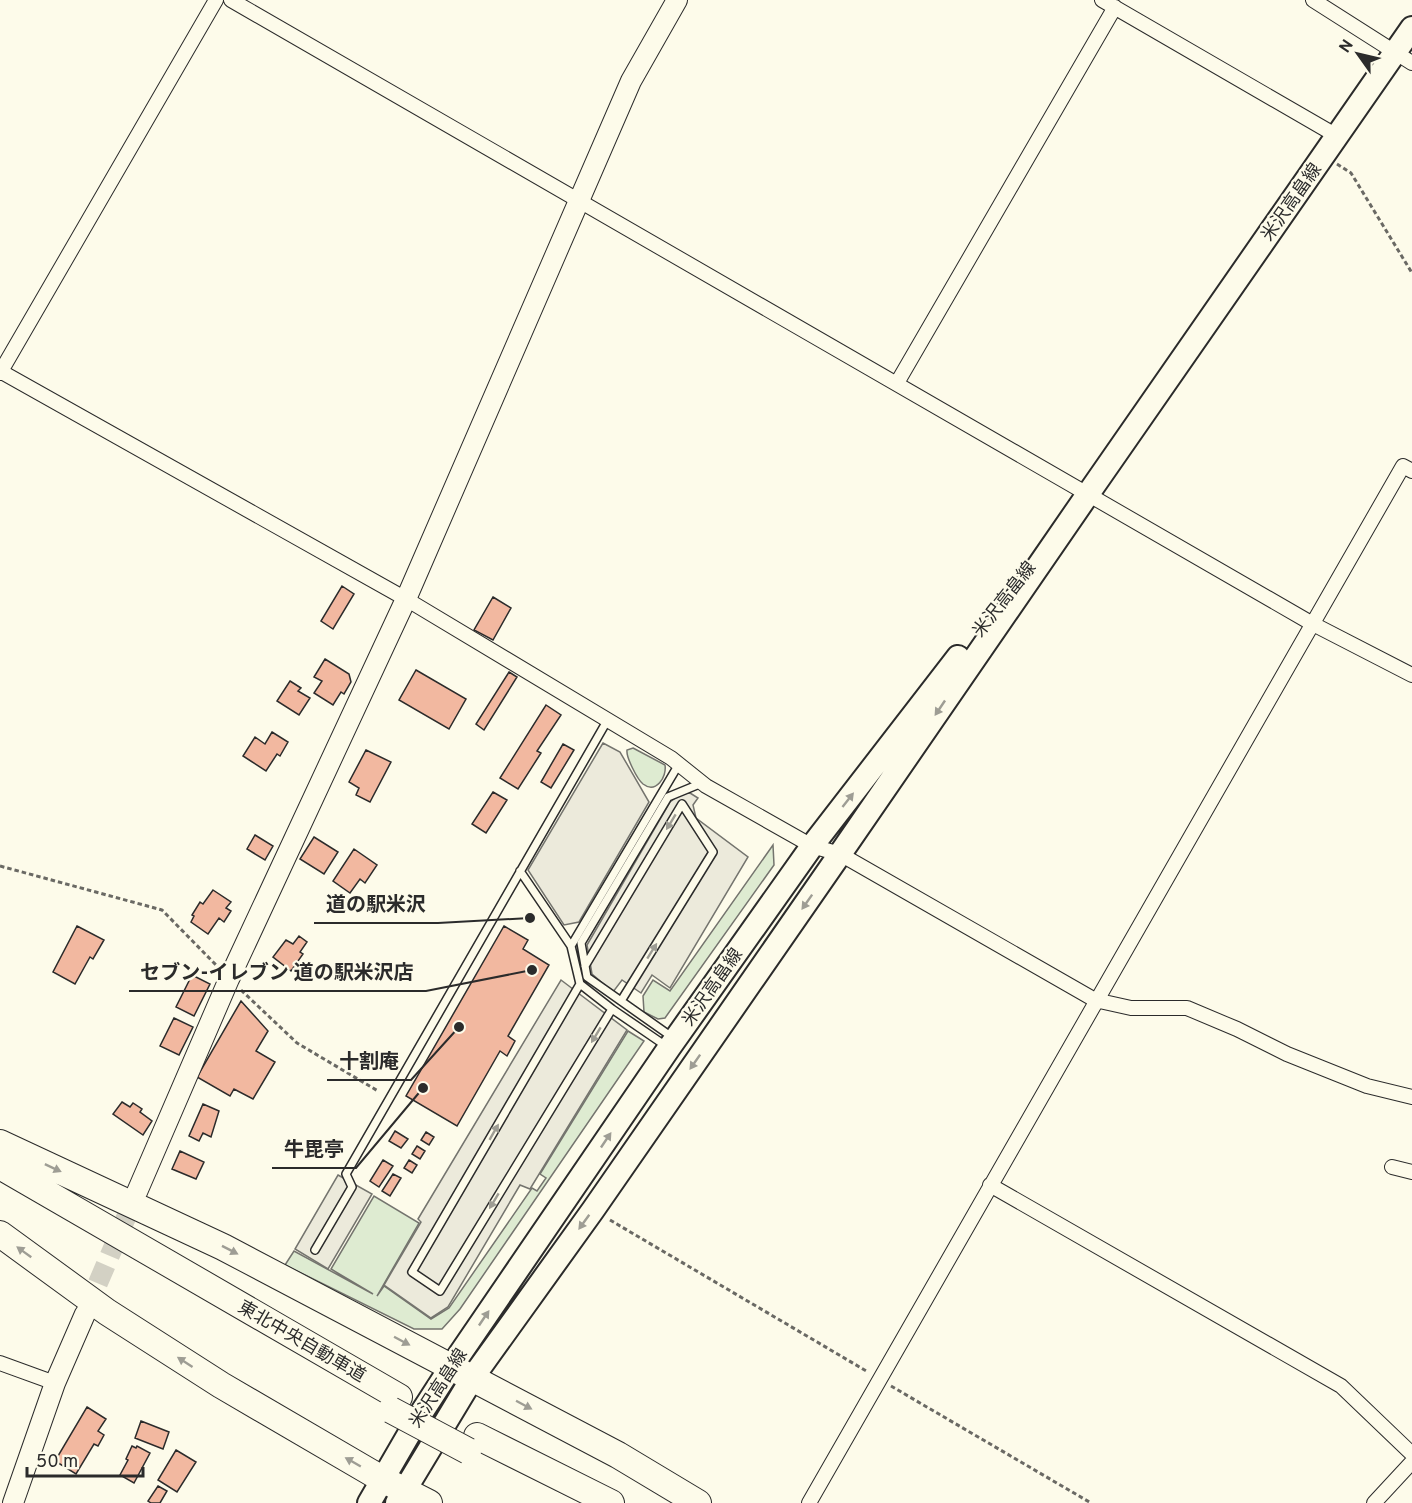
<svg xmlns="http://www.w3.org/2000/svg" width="1412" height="1503" font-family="Overpass,'Noto Sans JP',sans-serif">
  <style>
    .green { fill: #deebd1; stroke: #74746e; stroke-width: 1.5 }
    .parking { fill: #eceadb; stroke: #74746e; stroke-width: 1.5 }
    .building { fill: #f2b8a0; stroke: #2b2b2b; stroke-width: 1.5 }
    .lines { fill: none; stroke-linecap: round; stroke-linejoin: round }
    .secondary-tunnel { stroke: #d3d1c4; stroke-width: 20; stroke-dasharray: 20 10; stroke-linecap: butt }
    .lane-casing { stroke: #2b2b2b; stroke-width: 10 }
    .street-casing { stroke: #2b2b2b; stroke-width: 16 }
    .secondary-casing { stroke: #2b2b2b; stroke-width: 22 }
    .primary-casing { stroke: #2b2b2b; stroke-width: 26 }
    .highway-casing { stroke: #2b2b2b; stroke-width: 28 }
    .path { stroke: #6a6964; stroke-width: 3; stroke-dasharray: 4.5 3; stroke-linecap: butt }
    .lane { stroke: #fdfbea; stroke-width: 7 }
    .street { stroke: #fdfbea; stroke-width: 14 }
    .secondary { stroke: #fdfbea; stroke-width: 20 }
    .primary { stroke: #fdfbea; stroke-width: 22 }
    .highway { stroke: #fdfbea; stroke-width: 26 }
    .highway-bridge-casing { stroke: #2b2b2b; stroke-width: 28; stroke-linecap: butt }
    .highway-bridge { stroke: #fdfbea; stroke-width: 26 }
    .oneway { fill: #9e9d94 }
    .labels { text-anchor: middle; stroke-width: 4.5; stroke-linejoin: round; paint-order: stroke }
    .street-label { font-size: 18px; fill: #2b2b2b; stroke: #fdfbea }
    .leader { fill: none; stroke: #2b2b2b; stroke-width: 2 }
    .callout-dot { fill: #2b2b2b; stroke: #fdfbea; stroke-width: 2 }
    .callout-label { font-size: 20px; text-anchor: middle; font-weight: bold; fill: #2b2b2b; stroke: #fdfbea; stroke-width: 4.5; stroke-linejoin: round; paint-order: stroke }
  </style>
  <rect width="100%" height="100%" fill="#fdfbea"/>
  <path class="green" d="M633 748 665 765C667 777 656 794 643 784 637 779 626 757 627 750Z
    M773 845 774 865 665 1018 658 1019 644 1012 643 996 653 980 670 991Z
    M628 1031 644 1041 460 1309 442 1329H414L285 1265 294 1251 373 1294 331 1269 374 1196 419 1223 377 1296 384 1286 431 1319 449 1308 532 1188 537 1191 546 1178 540 1174Z"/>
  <path class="parking" d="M603 743 620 752 649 802 579 922 564 925 528 870Z
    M690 793 698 798 693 805 696 818 748 857 670 988 652 975 641 993 622 980 613 992 592 974 587 945 670 802 681 794Z
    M561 980 627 1030 530 1189 520 1185 448 1307 431 1318 384 1285 421 1222 418 1219Z
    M338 1175 372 1194 328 1269 295 1249Z"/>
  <path class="building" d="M342 586 354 594 333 629 321 621Z
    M493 597 511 608 493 640 474 630Z
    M325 659 349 674 351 682 344 694 341 692 333 705 314 693 322 681 314 677Z
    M416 670 466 699 449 729 399 700Z
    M509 672 517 677 484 730 476 724Z
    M290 681 301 688 298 691 310 698 299 715 277 701Z
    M546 705 561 715 537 751 541 753 518 789 500 778Z
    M272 732 288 742 280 756 277 754 266 771 243 756 255 737 265 744Z
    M563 744 574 750 551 788 541 782Z
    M366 750 391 762 370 802 356 795 359 788 349 782Z
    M493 792 507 800 486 833 472 824Z
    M255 835 273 846 265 860 247 849Z
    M314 837 338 852 324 874 300 859Z
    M354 849 377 865 365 883 360 879 350 893 333 881Z
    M213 890 231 902 226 908 231 911 224 922 219 918 208 934 191 922 194 916 192 915 200 902 203 904Z
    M77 926 104 940 93 959 90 957 75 984 53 972Z
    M504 926 528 940 523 949 549 965 508 1036 515 1041 507 1056 500 1051 457 1126 406 1096Z
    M299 936 307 942 300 952 303 954 291 971 273 957 286 940 293 944Z
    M192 975 210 984 194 1016 176 1007Z
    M241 1001 268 1031 256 1051 275 1062 253 1099 234 1089 230 1096 197 1077Z
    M174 1018 193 1027 179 1055 160 1046Z
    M122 1102 130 1107 133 1103 142 1109 140 1112 152 1121 143 1135 113 1114Z
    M203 1104 219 1111 211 1137 203 1133 199 1141 189 1136Z
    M395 1131 408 1139 401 1148 389 1141Z
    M426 1132 434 1137 429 1145 421 1140Z
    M417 1146 425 1151 420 1159 412 1154Z
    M180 1151 204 1162 196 1179 172 1169Z
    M383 1160 393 1166 379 1187 370 1181Z
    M409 1160 417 1165 412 1173 404 1168Z
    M393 1174 401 1178 390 1196 382 1191Z
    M87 1407 106 1419 98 1431 104 1435 98 1446 94 1444 76 1474 55 1461Z
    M141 1421 169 1432 163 1449 135 1438Z
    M132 1446 136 1448 137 1446 150 1453 134 1483 120 1475 128 1460 126 1459Z
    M176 1450 196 1462 177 1492 158 1480Z
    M158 1486 167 1491 160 1503H151L148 1501Z"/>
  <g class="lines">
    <path class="secondary-tunnel" d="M86 1311 137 1192"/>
    <g class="lane-casing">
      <path id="lane" d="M520 871 571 946
        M585 966 682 804 713 852 621 1001
        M580 984 412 1272 440 1291 612 1009 666 1046
        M612 1009 580 984 571 946 679 764
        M672 1037 587 977 581 943 668 797 702 783
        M315 1250 352 1187 346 1174 607 721"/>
    </g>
    <g class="street-casing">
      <path id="street" d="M231 0 1311 623 1412 675
        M1102 0 1337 136
        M1313 0 1412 63
        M0 371 406 599 671 758 706 786 812 846 840 854 1095 1000 1131 1008H1187L1237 1029 1287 1054 1367 1086 1412 1097
        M0 373 216 0
        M897 383 1115 7
        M1392 1167 1412 1172
        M990 1185 1341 1386 1412 1454
        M0 1363 55 1383
        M809 1503 1403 466 1412 471
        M1374 1503 1412 1462"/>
    </g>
    <g class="secondary-casing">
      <path id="secondary" d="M137 1192 229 979 406 599 631 81 677 0
        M13 1503 55 1383 85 1314"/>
    </g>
    <g class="primary-casing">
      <path id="primary" d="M369 1503 420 1415 451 1367 669 1048 812 846 958 657
        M397 1503 473 1377 593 1210 840 854 1088 494 1412 28"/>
    </g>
    <g class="highway-casing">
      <path id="highway" d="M0 1143 223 1247 618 1455 698 1503
        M0 1166 399 1397
        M0 1234 107 1312 221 1385 382 1479 429 1503
        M477 1436 611 1503"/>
    </g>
    <path class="path" d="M1337 164 1351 173 1412 273
      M0 866 162 910 217 966
      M241 990 297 1043 378 1091
      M610 1220 868 1372
      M891 1386 1091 1503"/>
    <use href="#lane" class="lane"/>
    <use href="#street" class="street"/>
    <use href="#secondary" class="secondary"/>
    <use href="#primary" class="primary"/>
    <use href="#highway" class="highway"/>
    <g class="highway-bridge-casing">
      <path id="highway-bridge" d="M391 1410 468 1451"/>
    </g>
    <use href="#highway-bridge" class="highway-bridge"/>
  </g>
  <defs><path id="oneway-solid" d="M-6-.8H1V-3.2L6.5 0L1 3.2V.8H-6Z" transform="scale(1.5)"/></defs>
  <g class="oneway">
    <use href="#oneway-solid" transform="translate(940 708) rotate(124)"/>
    <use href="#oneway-solid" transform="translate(848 800) rotate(-52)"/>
    <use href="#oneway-solid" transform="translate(671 822) rotate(121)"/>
    <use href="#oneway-solid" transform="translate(807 902) rotate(125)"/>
    <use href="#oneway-solid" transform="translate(652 951) rotate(-58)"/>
    <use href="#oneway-solid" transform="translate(596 1035) rotate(121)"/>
    <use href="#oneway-solid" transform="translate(695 1062) rotate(125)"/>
    <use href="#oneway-solid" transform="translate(494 1132) rotate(-60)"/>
    <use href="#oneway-solid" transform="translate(606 1140) rotate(-56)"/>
    <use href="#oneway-solid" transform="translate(53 1168) rotate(25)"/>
    <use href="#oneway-solid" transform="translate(494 1201) rotate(121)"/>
    <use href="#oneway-solid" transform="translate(584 1222) rotate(126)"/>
    <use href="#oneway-solid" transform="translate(230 1250) rotate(27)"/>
    <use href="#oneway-solid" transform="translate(24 1252) rotate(-144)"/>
    <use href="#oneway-solid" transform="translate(484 1318) rotate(-56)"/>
    <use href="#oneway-solid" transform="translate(402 1341) rotate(28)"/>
    <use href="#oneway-solid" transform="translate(185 1362) rotate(-147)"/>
    <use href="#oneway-solid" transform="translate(524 1405) rotate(28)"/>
    <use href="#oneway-solid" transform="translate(353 1462) rotate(-150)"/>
  </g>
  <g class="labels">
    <g class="street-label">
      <text transform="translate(1291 202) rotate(-55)" y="6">米沢高畠線</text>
      <text transform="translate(1004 599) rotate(-52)" y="6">米沢高畠線</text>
      <text transform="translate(712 987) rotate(-55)" y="6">米沢高畠線</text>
      <text transform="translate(302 1341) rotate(30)" y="6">東北中央自動車道</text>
      <text transform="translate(438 1388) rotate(-57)" y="6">米沢高畠線</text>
    </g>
  </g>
  <path class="leader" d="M530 918L438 923H314M532 970L426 991H129M459 1027L411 1080H327M423 1088L356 1168H272"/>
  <g class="callout-dot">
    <circle cx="530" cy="918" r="6"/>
    <circle cx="532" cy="970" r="6"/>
    <circle cx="459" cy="1027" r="6"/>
    <circle cx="423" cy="1088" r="6"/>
  </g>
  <g class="callout-label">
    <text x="376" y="911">道の駅米沢</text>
    <text x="277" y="979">セブン-イレブン 道の駅米沢店</text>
    <text x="369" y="1068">十割庵</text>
    <text x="314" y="1156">牛毘亭</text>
  </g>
  <g transform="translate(1358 54) rotate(304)" stroke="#fdfbea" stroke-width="4.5" paint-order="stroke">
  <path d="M0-4.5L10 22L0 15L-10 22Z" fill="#2b2b2b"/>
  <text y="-9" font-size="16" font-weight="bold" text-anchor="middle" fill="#2b2b2b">N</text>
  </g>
  <path d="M27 1467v9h116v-9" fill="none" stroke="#2b2b2b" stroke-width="3"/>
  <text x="36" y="1467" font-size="18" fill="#2b2b2b" stroke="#fdfbea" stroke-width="4.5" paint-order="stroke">50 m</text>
</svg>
